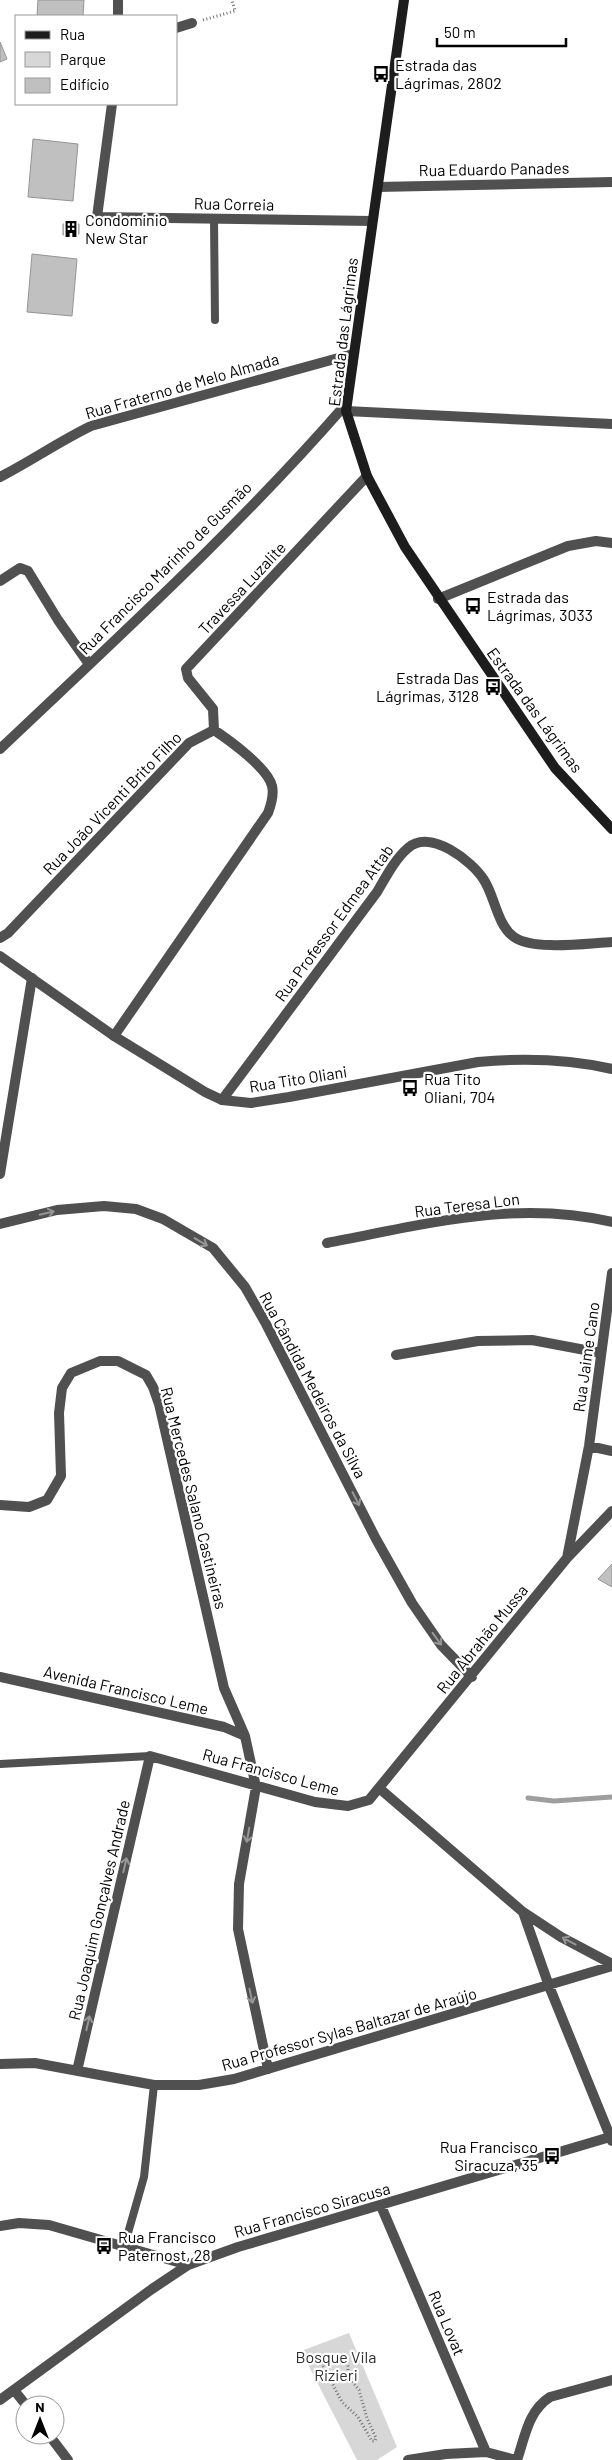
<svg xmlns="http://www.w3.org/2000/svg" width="612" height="2460" font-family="Barlow,sans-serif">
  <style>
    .green { fill: #d7d7d7 }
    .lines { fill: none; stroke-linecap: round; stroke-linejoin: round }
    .stream { stroke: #9e9e9e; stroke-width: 5 }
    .building { fill: #c0c0c0; stroke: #949494 }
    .path { stroke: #727272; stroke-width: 3; stroke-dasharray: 1 2.5; stroke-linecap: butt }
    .service { stroke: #505050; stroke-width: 8 }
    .minor { stroke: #505050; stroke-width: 10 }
    .tertiary { stroke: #505050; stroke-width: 10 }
    .secondary { stroke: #1d1d1d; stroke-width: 10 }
    .oneway { stroke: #969696 }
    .labels { text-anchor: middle; stroke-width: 4.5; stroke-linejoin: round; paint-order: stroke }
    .poi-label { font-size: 16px; fill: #000; stroke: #fff; text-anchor: start }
    .street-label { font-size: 16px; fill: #000; stroke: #fff }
    .park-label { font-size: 16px; fill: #2e2e2e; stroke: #fff }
  </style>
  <rect width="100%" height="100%" fill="#fff"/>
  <path class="green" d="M349 2333 397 2447 377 2460H357L301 2351Z"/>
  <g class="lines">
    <path class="stream" d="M528 1798 554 1801 612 1797"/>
  </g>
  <path class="building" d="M38 0H84L83 16H37Z
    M0 42 7 59 0 62Z
    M33 139 78 144 73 201 28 197Z
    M63 224H79V234L63 235Z
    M32 254 77 259 72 316 27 312Z
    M612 1564V1587L598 1579Z"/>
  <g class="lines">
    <path class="path" d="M203 20 235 11 232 0
      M339 2357 344 2358 348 2363V2376L359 2390 367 2418 376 2438 375 2441H372L358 2417 342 2402 322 2364Z"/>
    <path class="service" d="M214 219 215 320
      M0 1764 150 1756
      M124 2247 144 2177 154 2085"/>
    <path class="minor" d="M118 0V16
      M176 28 192 23
      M112 104 97 217 372 221
      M378 187 612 182
      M346 411 612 424
      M0 477C31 461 60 441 91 426L353 354
      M0 581 20 568 28 571 58 620 89 664
      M438 599 568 546 596 541 612 543
      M214 730 213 709 188 678 186 669 367 476
      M0 749C118 637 239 527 346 404
      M0 938 8 933 189 743 214 730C229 740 268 768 272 786 274 794 271 805 268 813L114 1036
      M222 1100 377 892C386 877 395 859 408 848 430 828 472 861 484 880 495 897 497 925 514 937 534 951 588 943 612 942
      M0 1174 32 978
      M0 1224 57 1210 104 1206 136 1209 163 1219 213 1248 245 1287 265 1322 376 1539 412 1603 441 1645 472 1677
      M327 1243C423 1225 514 1199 612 1222
      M396 1355 478 1341 532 1340 601 1353
      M589 1446 612 1451
      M0 1505 29 1507 47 1500 61 1476 59 1413 62 1388 71 1373 100 1361H118L146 1375 153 1387 159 1404 224 1688 245 1736 256 1787 239 1884 238 1929 268 2069
      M567 1558 589 1446 612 1273
      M0 1677 224 1727 245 1736
      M379 1788 523 1912 561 1937 612 1964
      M523 1912 549 1986 612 2141
      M0 2064 35 2063 154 2085H199L234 2079 612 1966
      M77 2071 150 1756 315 1802 348 1806 369 1800 567 1558 612 1511
      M381 2206 486 2452
      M0 2226 19 2223 49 2225 188 2265
      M14 2390 26 2405
      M0 2400 152 2289 188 2265 238 2247 610 2137
      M49 2435 68 2460
      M408 2460 446 2454 486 2452 516 2460
      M517 2460C525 2437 528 2411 550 2397L612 2380"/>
    <path class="tertiary" d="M0 956 114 1036 205 1092 222 1100 251 1103 289 1097 478 1062C522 1058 568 1059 612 1069"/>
    <path class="secondary" d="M404 0 346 411 367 476 405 547 555 768 612 829"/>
  </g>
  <defs><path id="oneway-shaft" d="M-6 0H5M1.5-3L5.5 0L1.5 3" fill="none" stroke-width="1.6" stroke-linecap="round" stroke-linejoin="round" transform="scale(1.25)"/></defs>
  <g class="oneway">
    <use href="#oneway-shaft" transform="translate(47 1213) rotate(-14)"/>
    <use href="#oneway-shaft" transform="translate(201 1242) rotate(31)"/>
    <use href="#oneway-shaft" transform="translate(356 1499) rotate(63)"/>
    <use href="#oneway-shaft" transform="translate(437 1639) rotate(54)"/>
    <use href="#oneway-shaft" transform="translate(248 1835) rotate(100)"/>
    <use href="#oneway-shaft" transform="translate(125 1865) rotate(-77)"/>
    <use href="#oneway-shaft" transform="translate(569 1941) rotate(-152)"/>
    <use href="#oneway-shaft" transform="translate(251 1996) rotate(78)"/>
    <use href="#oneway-shaft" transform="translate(88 2023) rotate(-77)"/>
  </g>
  <defs>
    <g id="bus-bare" transform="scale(1.35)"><path d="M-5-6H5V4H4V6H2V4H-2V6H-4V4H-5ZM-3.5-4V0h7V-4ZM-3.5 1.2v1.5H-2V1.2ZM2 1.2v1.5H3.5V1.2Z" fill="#000" stroke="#fff" stroke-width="2.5" paint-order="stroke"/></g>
    <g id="building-bare" transform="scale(1.35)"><path d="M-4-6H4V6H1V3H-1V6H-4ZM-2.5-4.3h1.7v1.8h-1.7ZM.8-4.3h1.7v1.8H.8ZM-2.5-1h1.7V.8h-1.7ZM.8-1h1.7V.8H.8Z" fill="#000" stroke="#fff" stroke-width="2.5" paint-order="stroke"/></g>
  </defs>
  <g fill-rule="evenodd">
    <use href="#bus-bare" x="381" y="74"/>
    <use href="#building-bare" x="71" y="229"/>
    <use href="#bus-bare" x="473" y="606"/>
    <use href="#bus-bare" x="493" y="687"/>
    <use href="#bus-bare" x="410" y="1088"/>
    <use href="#bus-bare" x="552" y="2156"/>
    <use href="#bus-bare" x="104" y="2246"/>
  </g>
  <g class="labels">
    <g class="poi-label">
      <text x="395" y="71">Estrada das<tspan x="395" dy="18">Lágrimas, 2802</tspan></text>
      <text x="85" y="226">Condomínio<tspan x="85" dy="18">New Star</tspan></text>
      <text x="487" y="603">Estrada das<tspan x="487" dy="18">Lágrimas, 3033</tspan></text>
      <text x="479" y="684" text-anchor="end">Estrada Das<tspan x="479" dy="18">Lágrimas, 3128</tspan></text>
      <text x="424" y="1085">Rua Tito<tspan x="424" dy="18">Oliani, 704</tspan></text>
      <text x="538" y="2153" text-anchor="end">Rua Francisco<tspan x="538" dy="18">Siracuza, 35</tspan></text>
      <text x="118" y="2243">Rua Francisco<tspan x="118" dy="18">Paternost, 28</tspan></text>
    </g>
    <g class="street-label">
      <text transform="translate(494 169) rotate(-1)" y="6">Rua Eduardo Panades</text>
      <text transform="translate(234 204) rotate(1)" y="6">Rua Correia</text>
      <text transform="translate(343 332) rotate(-83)" y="6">Estrada das Lágrimas</text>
      <text transform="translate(182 386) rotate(-16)" y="6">Rua Fraterno de Melo Almada</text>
      <text transform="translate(165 568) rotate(-45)" y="6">Rua Francisco Marinho de Gusmão</text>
      <text transform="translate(242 588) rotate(-47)" y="6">Travessa Luzalite</text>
      <text transform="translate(535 710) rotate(54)" y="6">Estrada das Lágrimas</text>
      <text transform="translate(112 803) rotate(-46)" y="6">Rua João Vicenti Brito Filho</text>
      <text transform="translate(334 923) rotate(-54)" y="6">Rua Professor Edmea Attab</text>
      <text transform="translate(298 1079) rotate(-9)" y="6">Rua Tito Oliani</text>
      <text transform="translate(467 1205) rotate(-7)" y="6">Rua Teresa Lon</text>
      <text transform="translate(586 1357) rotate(-82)" y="6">Rua Jaime Cano</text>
      <text transform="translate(313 1385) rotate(62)" y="6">Rua Cândida Medeiros da Silva</text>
      <text transform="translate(194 1498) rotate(76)" y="6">Rua Mercedes Salano Castineiras</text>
      <text transform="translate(482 1639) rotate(-51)" y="6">Rua Abrahão Mussa</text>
      <text transform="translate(126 1690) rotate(13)" y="6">Avenida Francisco Leme</text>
      <text transform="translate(271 1772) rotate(15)" y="6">Rua Francisco Leme</text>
      <text transform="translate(99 1910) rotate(-77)" y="6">Rua Joaquim Gonçalves Andrade</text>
      <text transform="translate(349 2029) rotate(-16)" y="6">Rua Professor Sylas Baltazar de Araújo</text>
      <text transform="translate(312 2210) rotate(-16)" y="6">Rua Francisco Siracusa</text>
      <text transform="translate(447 2323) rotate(67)" y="6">Rua Lovat</text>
    </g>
    <g class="park-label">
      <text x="336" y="2363">Bosque Vila<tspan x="336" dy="18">Rizieri</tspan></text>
    </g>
  </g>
  <rect x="15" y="15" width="162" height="90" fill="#ffffff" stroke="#999999"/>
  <rect x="25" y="31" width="25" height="8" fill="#1d1d1d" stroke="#999999"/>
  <text x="60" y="40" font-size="15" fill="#000000">Rua</text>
  <rect x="25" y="52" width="25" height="15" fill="#d7d7d7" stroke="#999999"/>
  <text x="60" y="65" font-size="15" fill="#000000">Parque</text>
  <rect x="25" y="78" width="25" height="15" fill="#c0c0c0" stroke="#999999"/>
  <text x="60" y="90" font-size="15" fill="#000000">Edifício</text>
  <g transform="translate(40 2420)"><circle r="24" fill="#ffffff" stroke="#999999"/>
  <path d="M0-4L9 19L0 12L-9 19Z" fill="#000000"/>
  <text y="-8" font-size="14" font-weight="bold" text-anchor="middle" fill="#000000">N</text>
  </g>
  <path d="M437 38v8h129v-8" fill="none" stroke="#000000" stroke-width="2.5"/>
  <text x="444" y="38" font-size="15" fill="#000000" stroke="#ffffff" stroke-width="4" paint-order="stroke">50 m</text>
</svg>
